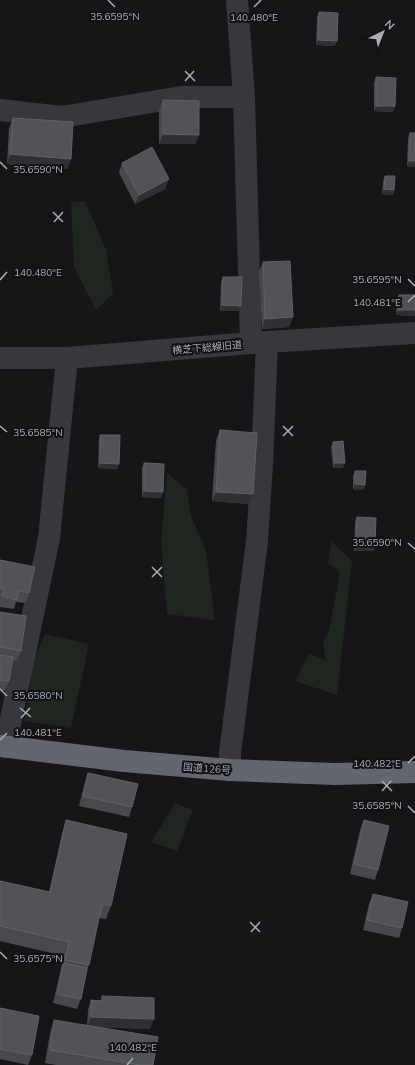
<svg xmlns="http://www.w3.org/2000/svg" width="415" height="1065" font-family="Mulish,'Noto Sans JP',sans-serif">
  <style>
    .green { fill: #1e261f }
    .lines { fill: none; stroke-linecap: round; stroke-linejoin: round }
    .street { stroke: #37383d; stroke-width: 22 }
    .highway { stroke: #63666e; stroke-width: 22 }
    .wall { fill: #47494d }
    .shaded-wall { fill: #2f3033 }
    .building { fill: #525359; stroke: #5f6168 }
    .ticks { fill: none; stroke: #a8adb8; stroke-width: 1.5 }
    .labels { text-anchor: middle; stroke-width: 4; stroke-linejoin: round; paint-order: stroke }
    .street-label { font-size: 10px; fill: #a8adb8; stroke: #111113 }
    .ticks-label { font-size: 10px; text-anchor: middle; fill: #a8adb8; stroke: #111113; stroke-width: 4; stroke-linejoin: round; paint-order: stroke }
  </style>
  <rect width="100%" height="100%" fill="#161618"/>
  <path class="green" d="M85 201 106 249 113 293 96 310 74 267 71 202Z
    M167 473 187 489 191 516 206 551 215 620 167 614 161 541Z
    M331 541 352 561 337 695 295 681 309 654 326 661 323 643 329 630 340 573 328 563Z
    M45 634 89 644 71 728 24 721 34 659Z
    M175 803 193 810 177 851 151 842Z"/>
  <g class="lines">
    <path class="street" d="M237 0 244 97 251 343
      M0 110 62 117 181 97H244
      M0 358H67L251 343 415 333
      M5 747 49 538 67 358
      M230 770V753L257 541 262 465 267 342"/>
    <path class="highway" d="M0 746 124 761 230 770 335 774 415 772"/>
  </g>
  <path class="wall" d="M319 12 335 46 316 45 317 17Z
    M376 77 395 106 393 112 374 111V83Z
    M163 100 199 135 195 144H159V110Z
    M13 118 71 159 67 169 7 164 9 128Z
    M410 133 415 167 407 166 408 138Z
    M122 163 165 189 135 204 119 173Z
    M385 176 394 190 393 195 382 194 383 181Z
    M263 262 293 317 289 327 262 329 259 272Z
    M223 277 239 311H220L221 282Z
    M399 295H415V316L396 315 397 300Z
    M220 430 249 504 212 501 216 440Z
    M100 435 117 469 98 468 99 440Z
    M333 442 343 468H333L331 447Z
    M144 463 163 492 161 498 142 497V468Z
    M355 471 364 490H353V476Z
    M357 517 375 546 373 551H354L355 522Z
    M0 560 29 593 26 603 16 602 14 609 0 607Z
    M0 612 21 651 17 661 12 660 9 681 5 691 0 690Z
    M88 773 132 807 129 817 79 806 85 782Z
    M66 820 111 906 106 919 99 918 81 999 77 1009 53 1003 64 956 0 941V881L49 892 62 834Z
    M364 820 378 870 375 880 350 874 360 830Z
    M373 894 402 928 399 938 363 930 369 904Z
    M102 996 150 1029 98 1027 153 1065H56L45 1063 50 1033 54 1020 87 1026 88 1010 91 1000 101 1001Z
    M0 1008 32 1055 28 1065 0 1059Z"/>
  <path class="shaded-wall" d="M318 40 337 41 335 46 316 45Z
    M376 106H395L393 112 374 111Z
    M163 134 199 135 195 144H159Z
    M10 154 71 159 67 169 7 164Z
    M409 161H415V167L407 166Z
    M169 179 165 189 135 204 139 195Z
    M384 189 394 190 393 195 382 194Z
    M222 305 241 306 239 311H220Z
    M398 310H415V316L396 315Z
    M293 317 289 327 262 329 265 319Z
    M100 463 119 464 117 469 98 468Z
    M335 463H345L343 468H333Z
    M355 484 365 485 364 490H353Z
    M144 491 163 492 161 498 142 497Z
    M216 492 253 494 249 504 212 501Z
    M356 545 375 546 373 551H354Z
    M91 1017 154 1019 150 1029 87 1027Z"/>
  <path class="building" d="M319 12 338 13 337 41 318 40Z
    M376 77 396 78 395 106H376Z
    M163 100 199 101V135L163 134Z
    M13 118 73 122 71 159 10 154Z
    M410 133H415V161H409Z
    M152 147 169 179 139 195 122 163Z
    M385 176H395L394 190 384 189Z
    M290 261 293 317 265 319 263 262Z
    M223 277H242L241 306 222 305Z
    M399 295H415V310H398Z
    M220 430 257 433 253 494 216 492Z
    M100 435H120L119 464 100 463Z
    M343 441 345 463H335L333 442Z
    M144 463 164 464 163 492 144 491Z
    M355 471H366L365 485 355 484Z
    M357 517 376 518 375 546 356 545Z
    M0 560 35 567 29 593 19 591 17 600 2 596 4 588H0Z
    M0 612 26 616 21 651 0 647Z
    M0 655 13 657 9 681 0 680Z
    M88 773 138 784 132 807 83 796Z
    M66 820 127 834 111 906 102 904 89 965 65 960 69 942 0 926V881L50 892Z
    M364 820 389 826 378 870 354 864Z
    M373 894 408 902 402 928 367 920Z
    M63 963 87 968 81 999 57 994Z
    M102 996 154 998V1019L91 1017V1000L102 1001Z
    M0 1008 39 1016 32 1055 0 1049Z
    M54 1020 158 1037 153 1065H140L50 1050Z"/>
  <path class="ticks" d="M108 0 115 7M254 7 261 0M185 71 195 81M185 81 194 71M0 162 7 169M53 212 63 222M54 222 63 212M408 279 415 286M0 280 7 272M408 302 415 295M0 426 7 432M283 426 293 436M283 436 293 426M408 543 415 549M152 567 162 577M152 577 162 567M0 689 7 696M20 708 31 717M21 718 30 708M0 740 7 733M408 763 415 756M382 781 392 791M382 791 391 781M408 806 415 813M250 922 260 932M251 932 260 922M0 952 7 959M127 1065 133 1058"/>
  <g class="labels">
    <g class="street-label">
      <text transform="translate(207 347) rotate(-5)" y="4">横芝下総線旧道</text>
      <text transform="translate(207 768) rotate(4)" y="4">国道126号</text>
    </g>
  </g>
  <g class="ticks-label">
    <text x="115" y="20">35.6595°N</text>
    <text x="254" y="21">140.480°E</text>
    <text x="38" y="173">35.6590°N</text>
    <text x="38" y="276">140.480°E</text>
    <text x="377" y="283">35.6595°N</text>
    <text x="377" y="306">140.481°E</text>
    <text x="38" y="436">35.6585°N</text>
    <text x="377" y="546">35.6590°N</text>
    <text x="38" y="699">35.6580°N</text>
    <text x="38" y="736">140.481°E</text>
    <text x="377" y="767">140.482°E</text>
    <text x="377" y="809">35.6585°N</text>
    <text x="38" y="962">35.6575°N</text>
    <text x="133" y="1051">140.482°E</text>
  </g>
  <g transform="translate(383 32) rotate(43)" stroke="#111113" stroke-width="3" paint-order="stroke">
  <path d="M0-3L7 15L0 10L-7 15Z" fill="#a8adb8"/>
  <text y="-6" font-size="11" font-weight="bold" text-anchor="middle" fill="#a8adb8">N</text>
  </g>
</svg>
